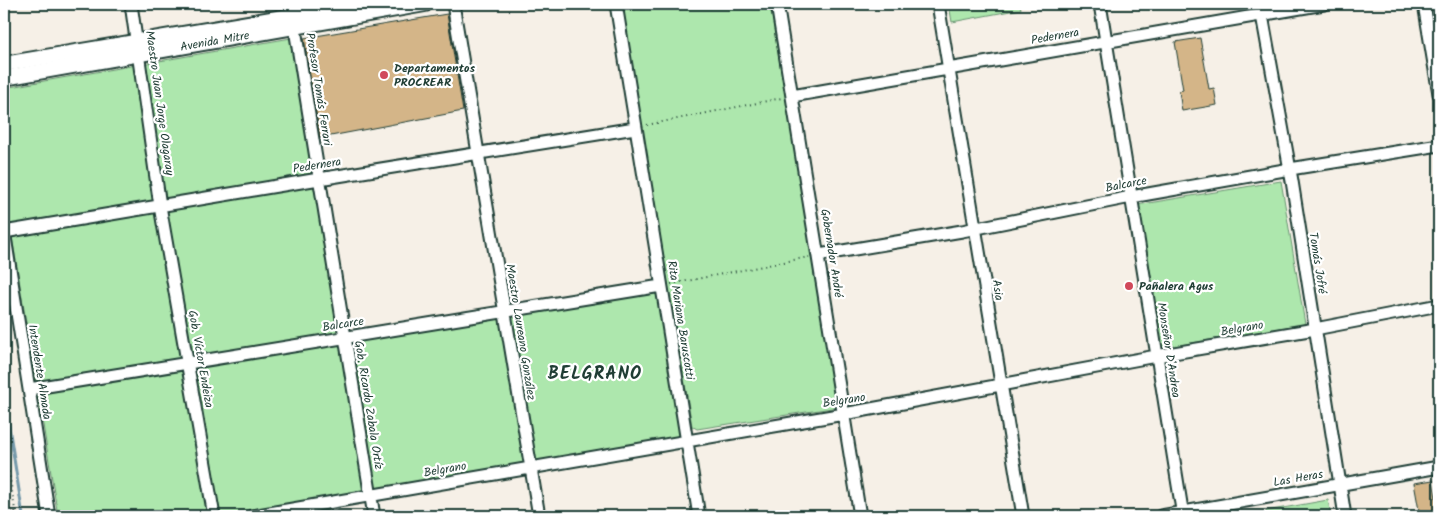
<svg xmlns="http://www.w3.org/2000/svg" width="1443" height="520" font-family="Kalam,sans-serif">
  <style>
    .green { fill: #ade7ad; stroke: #669270 }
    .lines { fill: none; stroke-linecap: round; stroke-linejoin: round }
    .stream { stroke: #7499aa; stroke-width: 3 }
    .building { fill: #d4b588; stroke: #1f3d34 }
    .minor-casing { stroke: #1f3d34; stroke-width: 15 }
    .major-casing { stroke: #1f3d34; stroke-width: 18 }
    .path { stroke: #1f3d34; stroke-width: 2; stroke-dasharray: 1 4; stroke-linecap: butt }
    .minor { stroke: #fff; stroke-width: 11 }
    .major { stroke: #fff; stroke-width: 14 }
    .poi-dot { fill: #d1495b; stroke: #fff; stroke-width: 2 }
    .labels { text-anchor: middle; stroke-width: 4.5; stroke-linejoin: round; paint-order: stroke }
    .street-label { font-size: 12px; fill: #1f3d34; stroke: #fff }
    .poi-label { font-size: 12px; font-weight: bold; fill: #1f3d34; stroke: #fff; text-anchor: start }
    .district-label { font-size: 18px; font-weight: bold; letter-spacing: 1px; fill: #1f3d34; stroke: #fff }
  </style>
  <rect width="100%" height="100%" fill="#f6f0e7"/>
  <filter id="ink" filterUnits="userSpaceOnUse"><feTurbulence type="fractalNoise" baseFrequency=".02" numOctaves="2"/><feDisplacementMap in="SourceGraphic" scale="10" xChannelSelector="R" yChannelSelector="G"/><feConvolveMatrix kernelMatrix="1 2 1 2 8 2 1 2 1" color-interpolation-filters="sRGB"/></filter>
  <g filter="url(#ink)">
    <path class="green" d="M621 4H770L837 403 832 408 697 429 692 426Z
      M949 4H1020L1021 9 952 22Z
      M297 37 345 338 661 286 687 440 251 516H58L4 188V88Z
      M1281 181 1305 324 1161 348 1137 205Z
      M1328 500 1331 516H1266V511Z"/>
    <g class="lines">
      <path class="stream" d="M4 395 23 516"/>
    </g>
    <path class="building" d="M447 14 463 111 320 138 304 38Z
      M1200 38 1209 89 1214 88 1217 105 1182 111 1179 91 1183 90 1175 42Z
      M1433 480 1439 516H1420L1414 483Z"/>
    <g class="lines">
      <g class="minor-casing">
        <path id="minor" d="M131 4 160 206 214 516
          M291 4 374 516
          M453 4 539 516
          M616 4 699 516
          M777 4 860 516
          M938 4 1023 516
          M1100 4 1183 516
          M1260 4 1292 181 1345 516
          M1424 4 1439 94
          M792 96 1324 4
          M4 231 49 516
          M4 232 319 179 635 128
          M819 255 962 231 1131 197 1290 169 1439 145
          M29 389 661 286
          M252 516 844 414 1156 356 1315 329 1439 305
          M1161 516 1439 467"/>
      </g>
      <g class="major-casing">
        <g id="major">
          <path d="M4 64 360 4"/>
          <path id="s1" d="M4 78 425 4"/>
        </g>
      </g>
      <path class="path" d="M647 125 782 98
        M671 284 809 257
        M4 442 16 516
        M4 471 11 516"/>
      <use href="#minor" class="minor"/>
      <use href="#major" class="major"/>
    </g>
  </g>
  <g class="poi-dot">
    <circle cx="384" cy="75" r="5"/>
    <circle cx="1129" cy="286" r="5"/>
  </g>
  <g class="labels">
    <g class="street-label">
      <text transform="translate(1055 36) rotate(-10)" y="4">Pedernera</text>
      <text dy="4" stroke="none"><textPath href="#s1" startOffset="214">Avenida Mitre</textPath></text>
      <text transform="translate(319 89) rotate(81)" y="4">Profesor Tomás Ferrari</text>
      <text transform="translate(160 103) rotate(82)" y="4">Maestro Juan Jorge Olagaray</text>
      <text transform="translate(317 165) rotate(-9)" y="4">Pedernera</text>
      <text transform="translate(1126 184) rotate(-11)" y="4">Balcarce</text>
      <text transform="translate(832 253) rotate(81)" y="4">Gobernador André</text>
      <text transform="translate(1318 263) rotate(81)" y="4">Tomás Jofré</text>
      <text transform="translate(998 290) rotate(81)" y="4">Asia</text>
      <text transform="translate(681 320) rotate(81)" y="4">Rita Mariana Baruscotti</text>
      <text transform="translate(343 324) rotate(-9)" y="4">Balcarce</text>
      <text transform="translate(1242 328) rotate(-10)" y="4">Belgrano</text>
      <text transform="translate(521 332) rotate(81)" y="4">Maestro Laureano González</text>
      <text transform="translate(1169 350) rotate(81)" y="4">Monseñor D'Andrea</text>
      <text transform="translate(201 359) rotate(80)" y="4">Gob. Víctor Endeiza</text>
      <text transform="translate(40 372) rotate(81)" y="4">Intendente Almada</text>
      <text transform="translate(844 400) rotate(-9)" y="4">Belgrano</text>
      <text transform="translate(369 405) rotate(81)" y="4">Gob. Ricardo Zabala Ortíz</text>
      <text transform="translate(445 469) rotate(-10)" y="4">Belgrano</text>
      <text transform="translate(1298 478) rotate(-10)" y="4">Las Heras</text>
    </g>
    <g class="poi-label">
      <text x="394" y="72">Departamentos<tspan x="394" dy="14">PROCREAR</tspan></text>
      <text x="1139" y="290">Pañalera Agus</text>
    </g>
    <g class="district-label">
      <text x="595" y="379">BELGRANO</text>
    </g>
  </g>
  <rect width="1443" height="520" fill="none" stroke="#fff" stroke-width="20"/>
  <rect x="10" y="10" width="1423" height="500" fill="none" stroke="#1f3d34" stroke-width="2" filter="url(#ink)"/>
</svg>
